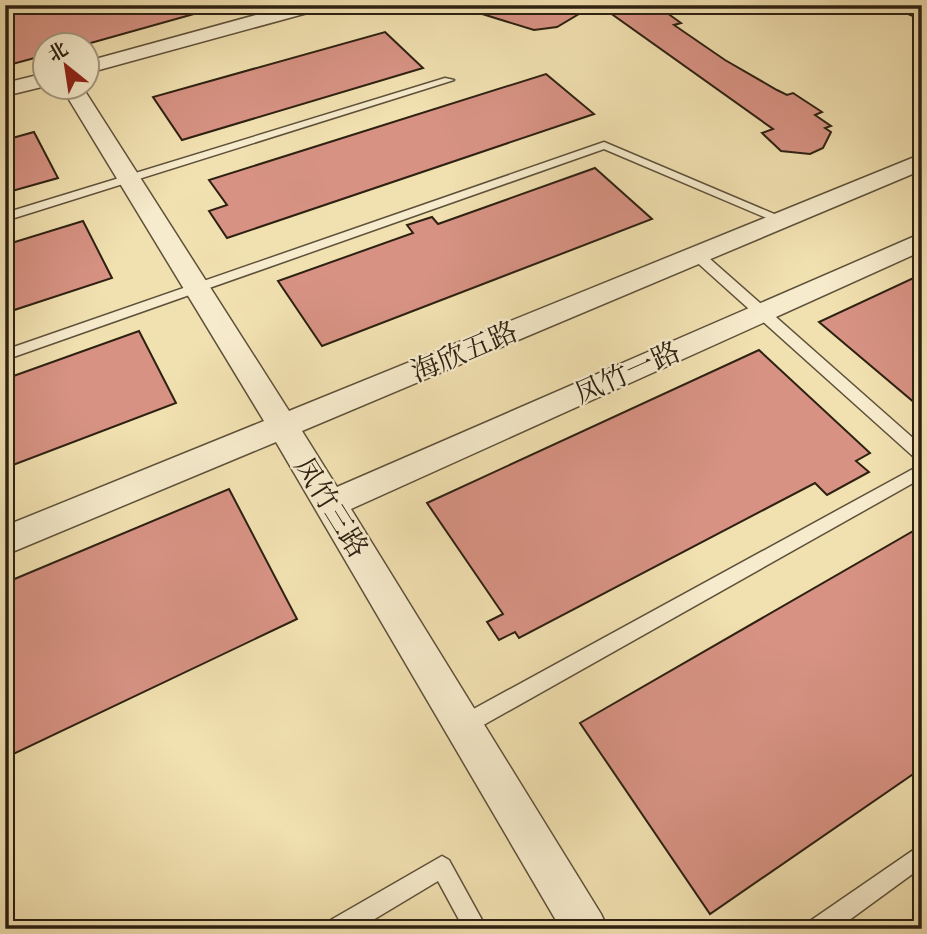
<svg xmlns="http://www.w3.org/2000/svg" width="927" height="934" font-family="'IM FELL English','Noto Serif SC',serif">
  <style>
    .building { fill: #d79283; stroke: #2d2112; stroke-width: 2 }
    .lines { fill: none; stroke-linecap: round; stroke-linejoin: round }
    .lane-casing { stroke: #5e513a; stroke-width: 3 }
    .street-casing { stroke: #5e513a; stroke-width: 3 }
    .secondary-casing { stroke: #2d2112; stroke-width: 4 }
    .lane { fill: #f6ebcc; fill-rule: evenodd }
    .street { fill: #f6ebcc; fill-rule: evenodd }
    .secondary { fill: #f6ebcc; fill-rule: evenodd }
    .labels { text-anchor: middle; stroke-width: 5; stroke-linejoin: round; paint-order: stroke }
    .street-label { font-size: 28px; fill: #2d2112; stroke: #f6ebcc }
  </style>
  <rect width="100%" height="100%" fill="#f1e0b0"/>
  <filter id="stains"><feTurbulence type="fractalNoise" baseFrequency=".00286" numOctaves="4"/><feColorMatrix values="0 0 0 0 .2 0 0 0 0 .09 0 0 0 0 .02 0 0 0 .5 -.17"/></filter>
  <radialGradient id="worn" r=".72"><stop offset=".6" stop-color="#630" stop-opacity="0"/><stop offset="1" stop-color="#630" stop-opacity=".3"/></radialGradient>
  <path class="building" d="M28 5H200L201 12 80 46H46V55L5 66V11Z
    M466 5H594L557 27 534 30 466 9Z
    M599 5H656L681 23 674 25 725 60 777 90 787 95 793 93 822 112 815 115 831 126 825 128 831 132 823 148 810 154 781 151 762 133 773 129Z
    M385 32 423 68 182 140 153 97Z
    M546 74 594 114 227 238 209 211 227 205 209 180Z
    M34 132 58 178 5 193V140Z
    M595 168 652 219 322 346 278 281 413 233 407 225 432 217 438 224Z
    M83 221 112 278 5 313V245Z
    M922 274V409L819 322Z
    M139 331 176 403 5 468V379Z
    M759 350 870 453 856 461 869 472 827 495 815 483 519 638 515 632 499 640 487 622 503 614 427 503Z
    M229 489 297 619 5 758V583Z
    M922 526V768L710 914 580 723Z"/>
  <g class="lines">
    <g class="lane-casing">
      <path id="lane" d="M445 78 454 80 5 221V213Z
        M604 142 786 219 780 223 776 222 604 149 5 360V350Z
        M696 250 701 251 922 446V461L916 459 691 257V251Z
        M922 464V478L471 732 464 734 457 732 454 725 457 718Z
        M922 844V867L837 929H807L810 921Z
        M442 856 449 860 487 929H464L438 881 358 929H326L329 921Z"/>
    </g>
    <g class="street-casing">
      <path id="street" d="M292 5H324L322 9 88 73V61Z
        M46 73V86L5 96V83Z
        M62 88H83L289 411 922 154V170L302 431 337 487 922 233V251L351 509 601 914 608 929H561L276 442 5 555V526L264 421Z"/>
    </g>
    <g class="secondary-casing">
      <path id="secondary" d="M897 5H922V19L901 10Z"/>
    </g>
    <use href="#lane" class="lane"/>
    <use href="#street" class="street"/>
    <use href="#secondary" class="secondary"/>
  </g>
  <g class="labels">
    <g class="street-label">
      <text transform="translate(464 351) rotate(-23)" y="10">海欣五路</text>
      <text transform="translate(627 372) rotate(-24)" y="10">凤竹一路</text>
      <text transform="translate(332 507) rotate(58)" y="10">凤竹三路</text>
    </g>
  </g>
  <rect width="927" height="934" fill="none" stroke="#f1e0b0" stroke-width="28"/>
  <rect x="7" y="7" width="913" height="920" fill="none" stroke="#2d2112" stroke-width="3.5"/>
  <rect x="14" y="14" width="899" height="906" fill="none" stroke="#2d2112" stroke-width="2"/>
  <g transform="translate(66 66) rotate(330)"><circle r="33" fill="#f6ebcc" stroke="#a69a82" stroke-width="2"/>
  <path d="M0-5L12 26L0 18L-12 26Z" fill="#8f2418"/>
  <text y="-10" font-size="19" font-weight="bold" text-anchor="middle" fill="#2d2112">北</text>
  </g>
  <rect width="100%" height="100%" filter="url(#stains)"/>
  <rect width="100%" height="100%" fill="url(#worn)"/>
</svg>
